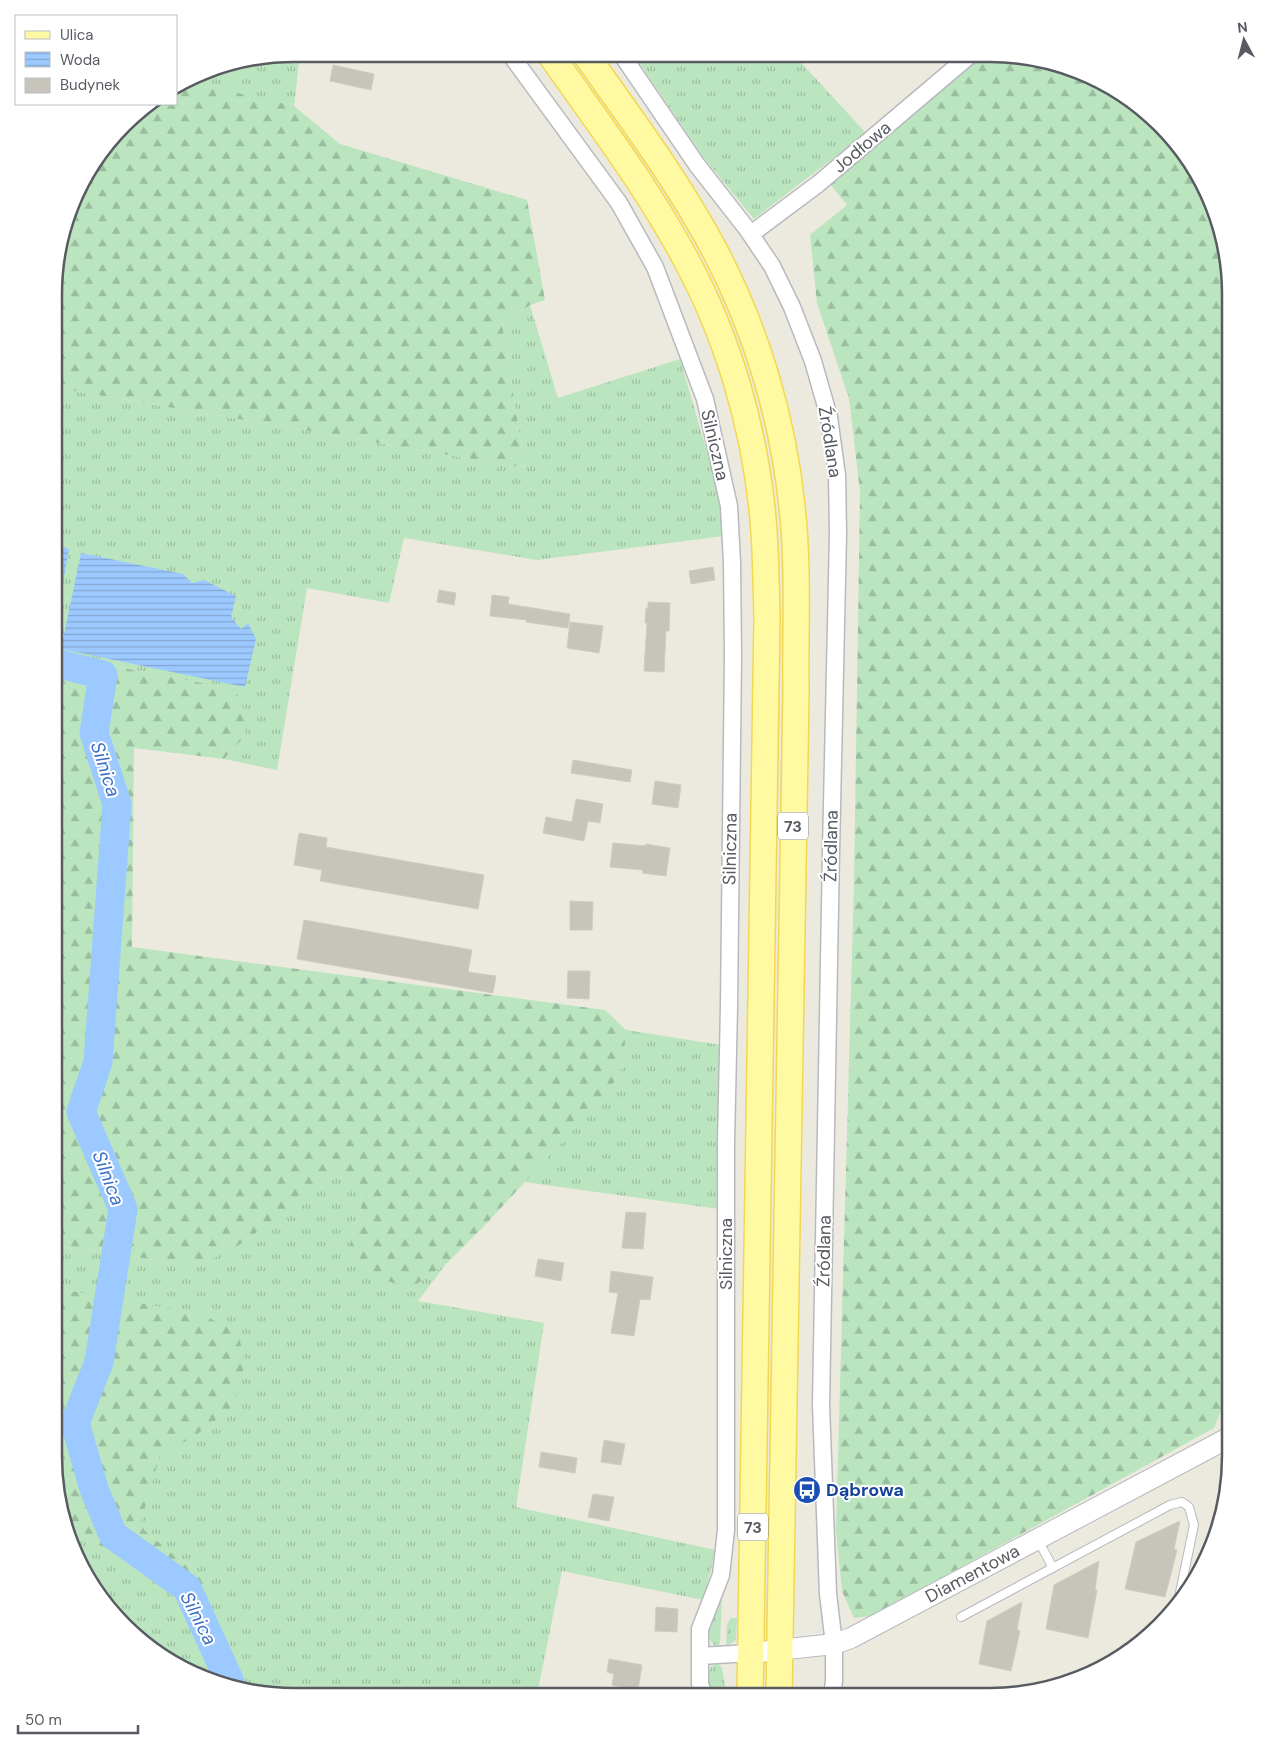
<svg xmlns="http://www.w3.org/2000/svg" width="1284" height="1750" font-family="'DM Sans',sans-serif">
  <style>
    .grass { fill: url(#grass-tufts) }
    .forest { fill: url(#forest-firs) }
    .water { fill: url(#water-rules) }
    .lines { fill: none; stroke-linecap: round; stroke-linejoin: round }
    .river { stroke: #9cc9ff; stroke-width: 29 }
    .building { fill: #c7c4bc; stroke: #d0ccbe }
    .service-casing { stroke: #b7b9bf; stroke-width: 10 }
    .minor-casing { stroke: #b7b9bf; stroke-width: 19 }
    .tertiary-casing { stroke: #b7b9bf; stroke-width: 22 }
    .primary-casing { stroke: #f3d751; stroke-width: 28 }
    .service { stroke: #fff; stroke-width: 8 }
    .minor { stroke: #fff; stroke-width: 16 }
    .tertiary { stroke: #fff; stroke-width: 20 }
    .primary { stroke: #fffaa1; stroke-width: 25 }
    .labels { text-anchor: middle; stroke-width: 4; stroke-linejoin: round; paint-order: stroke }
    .shield { fill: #fff; stroke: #8a8c90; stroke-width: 1 }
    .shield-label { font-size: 16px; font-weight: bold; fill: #585b61 }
    .street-label { font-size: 18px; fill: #585b61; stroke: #fff }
    .transit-label { font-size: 18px; font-weight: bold; fill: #164399; stroke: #fff; text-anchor: start }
    .water-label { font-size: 19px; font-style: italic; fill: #3e71c3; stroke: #fff }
    .rim { fill: none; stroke: #585b61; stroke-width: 2.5 }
  </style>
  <defs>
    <pattern id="grass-tufts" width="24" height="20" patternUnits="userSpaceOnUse" patternTransform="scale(1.25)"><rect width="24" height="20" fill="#bae5bf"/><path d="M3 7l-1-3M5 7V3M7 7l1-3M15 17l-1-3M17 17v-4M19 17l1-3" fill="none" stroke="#9abd9f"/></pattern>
    <pattern id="forest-firs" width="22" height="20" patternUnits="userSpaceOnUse" patternTransform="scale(1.25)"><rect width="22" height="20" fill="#bae5bf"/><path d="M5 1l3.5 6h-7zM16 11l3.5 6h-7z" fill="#9abd9f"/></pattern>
    <pattern id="water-rules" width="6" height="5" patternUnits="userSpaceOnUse" patternTransform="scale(1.25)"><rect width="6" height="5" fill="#9cc9ff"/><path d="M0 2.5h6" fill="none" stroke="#82a6d2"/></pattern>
  </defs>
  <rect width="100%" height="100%" fill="#eceadf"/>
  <path class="grass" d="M294 54H300L294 106 187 84 217 67Z
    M634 55H794L866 133 754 219 704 158Z
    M530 305 558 398 680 359 723 507 724 536 537 560 404 538 389 603 307 588 277 770 224 759 245 736 202 683 55 655 56 388 525 468 502 323Z
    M626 1030 721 1045 719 1209 524 1182 590 1112 622 1072Z
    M337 1176 362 1185 361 1209 349 1247 414 1286 446 1264 418 1301 544 1323 516 1507 716 1550 703 1600 562 1571 537 1695 263 1694 160 1656 114 1615 79 1562 54 1456V1246L163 1261 314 1192Z
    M722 1596 720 1643 717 1647C699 1635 715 1611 722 1596Z
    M731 1618H737L736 1640 726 1647 727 1624Z
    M718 1664 722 1668 727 1696 711 1695 707 1675 712 1666Z"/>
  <path class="forest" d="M967 56H1021L1081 72 1136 103 1205 188 1230 294V1388L1214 1428 872 1616 854 1618 842 1591 836 1530 854 882 860 492 849 398 817 303 810 235 847 205 826 179Z
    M189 82 294 106 340 144 527 200 545 300 530 305 502 323 525 468 56 388V263L86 174 136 113 152 104H176V90Z
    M55 655 202 683 236 692 246 714 245 736 224 759 134 748 132 947 605 1010 626 1030 622 1072 591 1112 558 1146 487 1223 446 1264 414 1286 364 1277 349 1247 361 1209 362 1185 337 1176 236 1247 212 1259 163 1261 54 1246Z
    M54 1288 201 1314 238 1332 245 1364 234 1406 192 1438 160 1455 141 1521 144 1530 214 1589H178L85 1537 72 1536 54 1456Z"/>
  <path class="water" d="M55 544 69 549 55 627Z
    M81 553 183 574 192 583 204 580 236 596 231 617 241 629 248 623 256 639 245 687 61 649Z"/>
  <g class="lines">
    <path class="river" d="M55 663 103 675 94 733 117 804 98 1062 81 1112 123 1209 99 1362 75 1423 94 1489 113 1535 187 1588 230 1682"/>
  </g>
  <path class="building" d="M333 65 374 74 371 90 330 81Z
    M713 567 715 580 691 584 689 571Z
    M439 590 456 593 454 605 437 602Z
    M492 595 509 597 508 604 570 614 568 628 526 622 527 620 490 616Z
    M648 602 670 603 669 631H666L664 672 644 671 647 623H645L646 608H648Z
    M570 622 603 626 599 653 567 648Z
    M573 760 632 770 630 782 571 773Z
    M655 781 681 785 678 808 652 804Z
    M576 799 603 804 600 823 588 821 584 841 543 833 546 817 572 822Z
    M299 833 327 838 326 847 484 875 478 909 320 881 322 870 294 865Z
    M613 843 646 846V844L670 848 666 876 642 873 643 870 610 867Z
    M570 901 593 902 592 930H570Z
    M304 920 472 950 468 972 496 976 493 993 297 959Z
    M568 971H590L589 999 567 998Z
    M626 1212 646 1213 643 1249 622 1248Z
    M538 1259 564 1263 561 1281 535 1276Z
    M611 1271 653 1277 650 1300 640 1299 634 1336 611 1333 618 1293 609 1292Z
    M604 1440 625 1444 621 1465 601 1462Z
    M541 1452 577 1458 575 1473 539 1467Z
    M593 1494 614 1497 609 1521 588 1517Z
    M1180 1521 1174 1549 1177 1550 1165 1597 1125 1589 1136 1542Z
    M1099 1561 1095 1589 1097 1590 1088 1638 1046 1629 1054 1585Z
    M1022 1602 1017 1630 1020 1631 1011 1671 979 1664 987 1621Z
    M656 1607 678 1609 677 1632 655 1631Z
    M609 1659 642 1665 638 1690 612 1685 614 1674 607 1672Z"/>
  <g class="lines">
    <g class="service-casing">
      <path id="service" d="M1038 1540 1053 1568
        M961 1617 1170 1505 1182 1502 1189 1507 1194 1525 1178 1602"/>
    </g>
    <g class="minor-casing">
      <path id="minor" d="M510 54 619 203 655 267 705 399 729 506 732 563 733 655 729 1006 726 1142V1530L721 1575 700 1629V1684L704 1695
        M622 55 697 165 747 229 772 266 792 307 813 361 829 417 837 475 838 534 831 851 821 1405 828 1594 834 1644V1681L832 1696
        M751 234 818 184 969 56
        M700 1656 750 1653"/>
    </g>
    <g class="tertiary-casing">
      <g id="tertiary">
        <path id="s1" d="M750 1653 834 1644 851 1638 1230 1437"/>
      </g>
    </g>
    <g class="primary-casing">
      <path id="primary" d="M550 54C596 120 646 185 684 256 728 336 755 429 763 519 766 552 766 585 767 618L750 1696
        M586 55C631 119 678 181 715 251 756 329 783 418 792 507 799 568 795 631 796 692L779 1696"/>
    </g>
    <use href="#service" class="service"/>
    <use href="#minor" class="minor"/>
    <use href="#tertiary" class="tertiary"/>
    <use href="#primary" class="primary"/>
  </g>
  <defs>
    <g id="bus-disc" transform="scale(1.4375)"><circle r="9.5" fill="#1a4fb4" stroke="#fff"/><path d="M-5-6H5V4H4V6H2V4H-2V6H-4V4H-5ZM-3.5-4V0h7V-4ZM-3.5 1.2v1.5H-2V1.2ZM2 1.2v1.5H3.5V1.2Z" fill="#fff"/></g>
  </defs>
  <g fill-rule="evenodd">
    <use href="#bus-disc" x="807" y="1490"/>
  </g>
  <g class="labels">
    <g class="shield">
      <rect x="778" y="812.5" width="30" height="27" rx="4"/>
      <rect x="738" y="1513.5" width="30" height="27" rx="4"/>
    </g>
    <g class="shield-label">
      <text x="793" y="832">73</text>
      <text x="753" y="1533">73</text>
    </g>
    <g class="street-label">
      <text transform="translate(862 147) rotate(-40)" y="6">Jodłowa</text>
      <text transform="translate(830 442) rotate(81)" y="6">Źródlana</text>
      <text transform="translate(715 445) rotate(77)" y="6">Silniczna</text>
      <text transform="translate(831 846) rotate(-89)" y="6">Źródlana</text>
      <text transform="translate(730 849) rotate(-89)" y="6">Silniczna</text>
      <text transform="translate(824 1251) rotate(-89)" y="6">Źródlana</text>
      <text transform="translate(726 1254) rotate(-90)" y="6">Silniczna</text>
      <text dy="6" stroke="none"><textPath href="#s1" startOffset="240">Diamentowa</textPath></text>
    </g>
    <g class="transit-label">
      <text x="826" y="1496">Dąbrowa</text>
    </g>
    <g class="water-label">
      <text transform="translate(106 769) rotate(72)" y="7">Silnica</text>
      <text transform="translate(109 1178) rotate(69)" y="7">Silnica</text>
      <text transform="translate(199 1618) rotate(63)" y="7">Silnica</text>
    </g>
  </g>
  <path d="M0 0H1284V1750H0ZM294 62H990A232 232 0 0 1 1222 294V1456A232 232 0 0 1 990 1688H294A232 232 0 0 1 62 1456V294A232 232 0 0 1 294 62Z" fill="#fff" fill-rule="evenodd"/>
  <path class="rim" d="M294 62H990A232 232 0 0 1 1222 294V1456A232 232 0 0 1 990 1688H294A232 232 0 0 1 62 1456V294A232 232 0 0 1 294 62Z"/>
  <rect x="15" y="15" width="162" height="90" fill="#ffffff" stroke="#bcbdc0"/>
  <rect x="25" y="31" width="25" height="8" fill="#fffaa1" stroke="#bcbdc0"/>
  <text x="60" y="40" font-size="15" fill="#585b61">Ulica</text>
  <rect x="25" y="52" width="25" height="15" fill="url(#water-rules)" stroke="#bcbdc0"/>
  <text x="60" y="65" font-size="15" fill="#585b61">Woda</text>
  <rect x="25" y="78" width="25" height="15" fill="#c7c4bc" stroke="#bcbdc0"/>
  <text x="60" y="90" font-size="15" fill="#585b61">Budynek</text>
  <g transform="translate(1244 40) rotate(353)" stroke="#ffffff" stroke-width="4" paint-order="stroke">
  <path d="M0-4L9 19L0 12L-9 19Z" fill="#585b61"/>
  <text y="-8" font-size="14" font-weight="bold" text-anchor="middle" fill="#585b61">N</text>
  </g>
  <path d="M18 1725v8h120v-8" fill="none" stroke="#585b61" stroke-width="2.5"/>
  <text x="25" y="1725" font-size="15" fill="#585b61" stroke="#ffffff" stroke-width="4" paint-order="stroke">50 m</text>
</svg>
